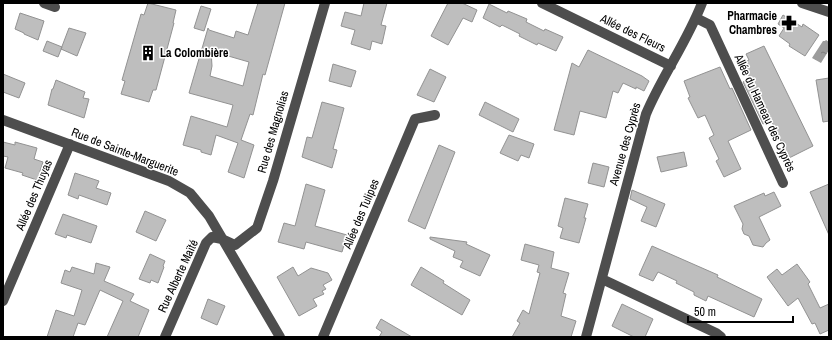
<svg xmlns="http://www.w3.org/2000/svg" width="832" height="340" font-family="'Archivo Narrow',sans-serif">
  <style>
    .water { fill: url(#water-ripples) }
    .building { fill: #bebebe; stroke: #929292; fill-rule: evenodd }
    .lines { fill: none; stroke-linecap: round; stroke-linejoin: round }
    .minor { stroke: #4e4e4e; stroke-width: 10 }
    .labels { text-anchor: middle; stroke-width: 3; stroke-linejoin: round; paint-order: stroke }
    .poi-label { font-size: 12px; font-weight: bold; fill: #000; stroke: #fff; text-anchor: end }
    .street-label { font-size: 12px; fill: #000; stroke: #fff }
  </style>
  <defs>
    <pattern id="water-ripples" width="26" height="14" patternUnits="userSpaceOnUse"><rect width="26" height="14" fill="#9c9c9c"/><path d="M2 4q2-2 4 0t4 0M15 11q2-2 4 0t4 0" fill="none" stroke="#7d7d7d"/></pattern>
  </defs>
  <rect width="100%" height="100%" fill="#fff"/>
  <path class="water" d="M826 40 829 42V50L821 63 812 58 823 41H825Z"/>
  <path class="building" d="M148 3 176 10 173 23H174L156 90H153L149 102 121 94 125 81 122 80 141 14 144 15Z
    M258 3H285L265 75 263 74 253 115 250 114 241 140 254 145 244 178 228 172 238 143 216 135 211 155 201 152V150L183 145 191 116 227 127 233 105 189 93 208 28 209 30 234 38 236 31 248 35ZM211 51 249 62 243 86 210 76 212 66Z
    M364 3H387L381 25 386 26 382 44 372 41 370 50 351 44 355 30 341 26 345 12 361 16Z
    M448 3H462L477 10 472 22 463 18 448 45 431 36Z
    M489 4 507 13 508 11 527 19 526 22 544 31 545 29 563 37 556 51 538 43 537 45 519 36 520 34 502 25 500 27 483 18Z
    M201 6 211 9 204 31 194 28Z
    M20 13 44 21 38 40 24 34V33L15 29Z
    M783 15 802 27 803 24 819 35 805 56 789 46 790 44 779 36 784 28 778 24Z
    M69 28 86 33 77 56 61 49Z
    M47 41 62 47 58 57 43 51Z
    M764 46 813 146 789 158 771 120 763 124 743 82 750 78 743 63 749 60 746 54Z
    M588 50 642 76 649 81 644 91 636 87V89L623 83 618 93 613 91 606 118 580 111 574 135 554 130 572 63 579 67Z
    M333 64 356 71 351 87 329 81Z
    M720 67 730 89 732 88 751 130 728 141 741 169 724 177 716 161 719 159 709 138 714 135 705 115 698 118 688 98 690 97 684 81Z
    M430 69 446 77 434 102 417 95Z
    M3 74 25 83 19 98 3 92Z
    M829 78V121L823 122 816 80Z
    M56 80 85 92 83 98 89 99 84 118 48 105 52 89H53Z
    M322 102 344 108 333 149 337 150 332 168 302 157 307 137 312 138Z
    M485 102 519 119 513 132 479 115Z
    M509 135 534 144 529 158 521 155 518 161 500 153Z
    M3 142 15 145V142L37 148 34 159 43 162 37 180 22 175 23 173 5 168 8 157 3 156Z
    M439 145 455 152 425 229 408 221Z
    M684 152 687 166 661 172 657 157Z
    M593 163 609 167 604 187 588 183Z
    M75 173 99 181 96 188 111 193 107 205 79 195 78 199 68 195Z
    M306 184 325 190 315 226 347 235 342 252 306 242 304 249 278 242 284 223 295 226Z
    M829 184V235L810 192Z
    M632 190 665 204 656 227 641 221 647 207 630 199Z
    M774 192 781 206 759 217 770 240 766 243 763 247 753 245 749 236 744 234 742 229 743 224 734 206 764 193 765 196Z
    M565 198 588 204 584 218H586L579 243 560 238 563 228 558 226Z
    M145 211 166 220 156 241 136 232Z
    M63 214 97 226 91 243 67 235 66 238 55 234Z
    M430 237 467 242 466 244 490 255 480 276 460 267 463 261 453 257 455 251 430 239Z
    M525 244 554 252 551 268 569 273 563 293 566 294 561 316 576 321 571 337H512L520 323 517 321 523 310 529 314 540 273 537 272 539 265 521 260Z
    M652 246 718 275 717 277 762 299 754 317 708 296 706 301 694 295V292L676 283 677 281 658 272 653 281 639 275Z
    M150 254 165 261 163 266 164 267 158 283 151 280 150 283 139 279Z
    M96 263 110 267 104 281 134 294 130 301 149 310 138 337H107L123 301 100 290 85 325 78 323 73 337H47L56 310 74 316 82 290 61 283 65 270 70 272 72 267 94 274Z
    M797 264 810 282 808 284 820 308 829 304V330L820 334 815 323 812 324 798 298 788 306 767 277 777 269 782 275Z
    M293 267 298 276 311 268 328 273 332 280 323 285 326 289 322 291 324 294 313 299 317 306 299 316 277 277Z
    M421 267 444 281 443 283 470 300 462 315 411 285Z
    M208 299 225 306 217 325 201 318Z
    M622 304 653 319 645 337H634L612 326Z
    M381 319 412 337H379L382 332 376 328Z"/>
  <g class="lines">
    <path class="minor" d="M44 3 55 7
      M542 3 671 66
      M802 3 829 12
      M696 18 710 25 783 183
      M3 120 169 181 190 193 209 216 280 337
      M602 279 716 333 721 337
      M3 301 70 144
      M165 337 206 243 212 237 222 239 235 245 257 228 273 181 325 3
      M323 337 415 119 435 115
      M586 337 646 114C662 76 687 42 702 3"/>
  </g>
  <defs>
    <g id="pharmacy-bare" transform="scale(1.2)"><path d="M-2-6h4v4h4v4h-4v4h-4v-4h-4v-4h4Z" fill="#000" stroke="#fff" stroke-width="2.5" paint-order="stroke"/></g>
    <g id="building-bare" transform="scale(1.2)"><path d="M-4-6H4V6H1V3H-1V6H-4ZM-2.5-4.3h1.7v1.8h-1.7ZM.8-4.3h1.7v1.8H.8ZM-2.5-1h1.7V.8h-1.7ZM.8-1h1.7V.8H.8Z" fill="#000" stroke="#fff" stroke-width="2.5" paint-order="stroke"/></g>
  </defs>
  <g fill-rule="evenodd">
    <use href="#pharmacy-bare" x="789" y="23"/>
    <use href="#building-bare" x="148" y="53"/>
  </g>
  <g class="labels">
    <g class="poi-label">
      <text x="777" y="20">Pharmacie<tspan x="777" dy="14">Chambres</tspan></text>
      <text x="160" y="57" text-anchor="start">La Colombière</text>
    </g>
    <g class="street-label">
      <text transform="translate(633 33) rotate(26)" y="4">Allée des Fleurs</text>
      <text transform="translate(765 113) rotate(65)" y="4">Allée du Hameau des Cyprès</text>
      <text transform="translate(273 132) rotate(-74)" y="4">Rue des Magnolias</text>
      <text transform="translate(625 144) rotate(-74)" y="4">Avenue des Cyprès</text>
      <text transform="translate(125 152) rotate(21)" y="4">Rue de Sainte-Marguerite</text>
      <text transform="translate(34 195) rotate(-67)" y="4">Allée des Thuyas</text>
      <text transform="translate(361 214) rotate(-67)" y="4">Allée des Tulipes</text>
      <text transform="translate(178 276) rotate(-65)" y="4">Rue Alberte Maïté</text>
    </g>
  </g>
  <rect width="832" height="340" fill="none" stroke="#000000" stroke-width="8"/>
  <path d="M688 316v6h105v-6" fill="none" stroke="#000000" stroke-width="2"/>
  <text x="694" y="316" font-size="12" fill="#000000" stroke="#ffffff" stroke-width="3" paint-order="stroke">50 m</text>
</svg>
